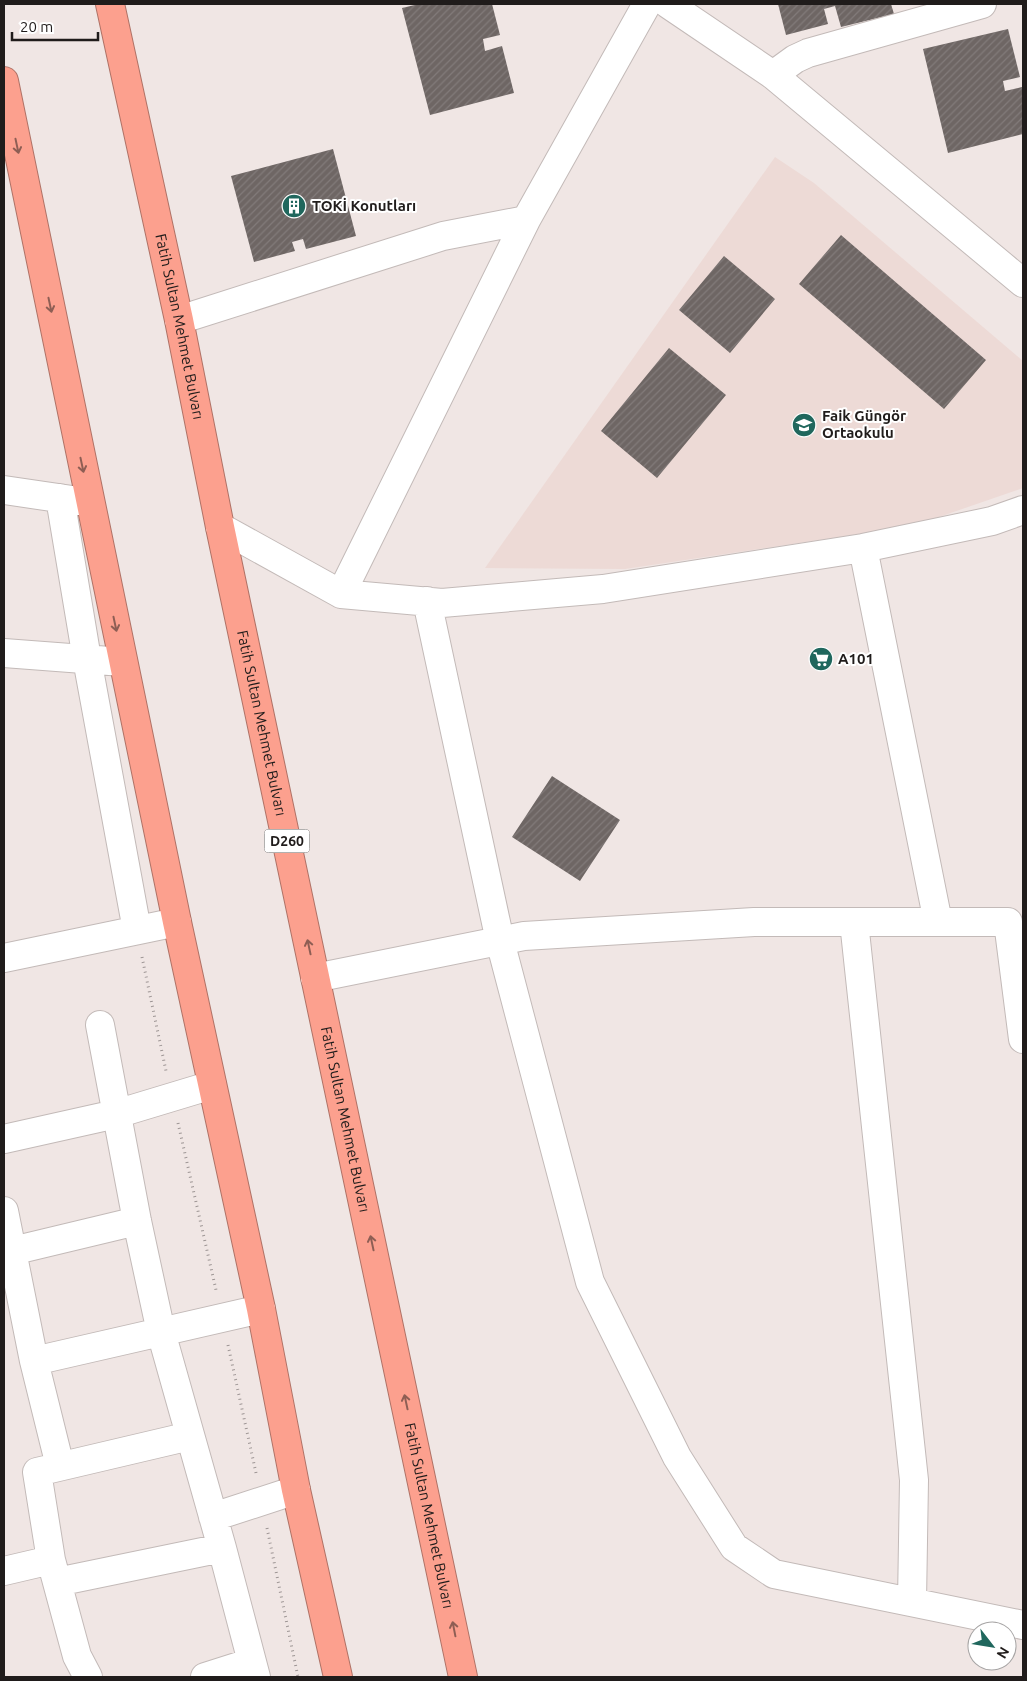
<svg xmlns="http://www.w3.org/2000/svg" width="1027" height="1681" font-family="Ubuntu,sans-serif">
  <style>
    .built { fill: #eddad6 }
    .building { fill: url(#building-hatch) }
    .lines { fill: none; stroke-linecap: round; stroke-linejoin: round }
    .minor-casing { stroke: #c3bab8; stroke-width: 30 }
    .highway-casing { stroke: #af7266; stroke-width: 30 }
    .path { stroke: #9e9695; stroke-width: 3; stroke-dasharray: 1 4; stroke-linecap: butt }
    .minor { stroke: #fff; stroke-width: 28 }
    .highway { stroke: #fca08e; stroke-width: 28 }
    .oneway { stroke: #8e5e54 }
    .labels { text-anchor: middle; stroke-width: 4; stroke-linejoin: round; paint-order: stroke }
    .shield { fill: #fff; stroke: #63605f; stroke-width: 1 }
    .shield-label { font-size: 14px; font-weight: bold; fill: #201c1b }
    .poi-label { font-size: 15px; font-weight: bold; fill: #201c1b; stroke: #fff; text-anchor: start }
    .street-label { font-size: 15px; fill: #201c1b; stroke: #fff }
  </style>
  <defs>
    <pattern id="building-hatch" width="6" height="6" patternUnits="userSpaceOnUse" patternTransform="scale(1.25)"><rect width="6" height="6" fill="#6e6664"/><path d="M-1 1l2-2M0 6l6-6M5 7l2-2" fill="none" stroke="#827b7a"/></pattern>
  </defs>
  <rect width="100%" height="100%" fill="#f0e6e4"/>
  <path class="built" d="M775 157 814 183 1023 361V488L913 526 625 569 485 568Z"/>
  <path class="building" d="M419 4H492L500 35 483 39 485 51 502 46 514 93 430 115 402 8Z
    M778 4H891L894 14 841 27 835 6 824 9 828 24 786 35Z
    M1008 29 1020 77 1003 81 1005 91 1022 87 1023 93V134L948 153 923 49Z
    M333 149 356 236 306 249 303 239 292 242 295 251 254 262 231 176Z
    M841 235 986 360 944 409 799 284Z
    M724 256 775 299 730 353 679 310Z
    M669 348 726 395 657 478 601 431Z
    M552 776 620 820 580 881 512 837Z"/>
  <g class="lines">
    <g class="minor-casing">
      <path id="minor" d="M668 4 773 75 1023 283
        M773 75 795 59 808 53 982 4
        M179 320 443 236 526 220 647 4
        M4 490 79 501
        M60 498 87 659 137 930
        M220 527 341 594 526 220
        M863 548 938 922
        M341 594 442 603 603 589 863 548 992 521 1023 510
        M427 601 500 941 590 1282 677 1457 734 1547 774 1574 1023 1625
        M4 653 123 662
        M854 922 914 1480 912 1602
        M4 958 177 922
        M315 978 524 936 754 922H1008L1023 1039
        M100 1025 137 1221 161 1332 222 1548 256 1677
        M4 1139 116 1114 212 1085
        M4 1211 34 1361 60 1466
        M12 1251 137 1221
        M34 1361 261 1309
        M213 1517 296 1490
        M4 1571 51 1560
        M57 1582 222 1548
        M88 1677 77 1656 51 1560 37 1472 190 1436
        M205 1677 252 1662"/>
    </g>
    <g class="highway-casing">
      <g id="highway">
        <path id="s1" d="M110 4 179 320 220 527 463 1677"/>
        <path d="M4 81 177 922 261 1309 296 1490 338 1677"/>
      </g>
    </g>
    <path class="path" d="M142 957 166 1071
      M178 1123 216 1290
      M228 1345 256 1473
      M267 1528 298 1677"/>
    <use href="#minor" class="minor"/>
    <use href="#highway" class="highway"/>
  </g>
  <defs><path id="oneway-shaft" d="M-6 0H5M1.5-3L5.5 0L1.5 3" fill="none" stroke-width="1.6" stroke-linecap="round" stroke-linejoin="round" transform="scale(1.25)"/></defs>
  <g class="oneway">
    <use href="#oneway-shaft" transform="translate(17 146) rotate(78)"/>
    <use href="#oneway-shaft" transform="translate(50 305) rotate(78)"/>
    <use href="#oneway-shaft" transform="translate(82 465) rotate(78)"/>
    <use href="#oneway-shaft" transform="translate(115 624) rotate(78)"/>
    <use href="#oneway-shaft" transform="translate(309 947) rotate(-102)"/>
    <use href="#oneway-shaft" transform="translate(372 1243) rotate(-102)"/>
    <use href="#oneway-shaft" transform="translate(406 1402) rotate(-102)"/>
    <use href="#oneway-shaft" transform="translate(454 1629) rotate(-101)"/>
  </g>
  <defs>
    <g id="building-disc" transform="scale(1.25)"><circle r="9.5" fill="#20675d" stroke="#fff"/><path d="M-4-6H4V6H1V3H-1V6H-4ZM-2.5-4.3h1.7v1.8h-1.7ZM.8-4.3h1.7v1.8H.8ZM-2.5-1h1.7V.8h-1.7ZM.8-1h1.7V.8H.8Z" fill="#fff"/></g>
    <g id="school-disc" transform="scale(1.25)"><circle r="9.5" fill="#20675d" stroke="#fff"/><path d="M0-5L7-2L0 1L-7-2ZM-4 1L0 2.5L4 1V4Q0 6-4 4Z" fill="#fff"/></g>
    <g id="supermarket-disc" transform="scale(1.25)"><circle r="9.5" fill="#20675d" stroke="#fff"/><path d="M-6-5.5h2.5l.6 2H6L4.5 2H-2.5L-4.4-4H-6ZM-1.5 3.2a1.3 1.3 0 1 0 .1 0ZM3 3.2a1.3 1.3 0 1 0 .1 0Z" fill="#fff"/></g>
  </defs>
  <g fill-rule="evenodd">
    <use href="#building-disc" x="294" y="206"/>
    <use href="#school-disc" x="804" y="425"/>
    <use href="#supermarket-disc" x="821" y="659"/>
  </g>
  <g class="labels">
    <rect class="shield" x="264.5" y="829.5" width="45" height="23" rx="4"/>
    <g class="shield-label">
      <text x="287" y="846">D260</text>
    </g>
    <g class="poi-label">
      <text x="312" y="211">TOKİ Konutları</text>
      <text x="822" y="421">Faik Güngör<tspan x="822" dy="17">Ortaokulu</tspan></text>
      <text x="838" y="664">A101</text>
    </g>
    <g class="street-label">
      <text dy="5" stroke="none"><textPath href="#s1" startOffset="330">Fatih Sultan Mehmet Bulvarı</textPath></text>
      <text dy="5" stroke="none"><textPath href="#s1" startOffset="735">Fatih Sultan Mehmet Bulvarı</textPath></text>
      <text dy="5" stroke="none"><textPath href="#s1" startOffset="1140">Fatih Sultan Mehmet Bulvarı</textPath></text>
      <text dy="5" stroke="none"><textPath href="#s1" startOffset="1545">Fatih Sultan Mehmet Bulvarı</textPath></text>
    </g>
  </g>
  <rect width="1027" height="1681" fill="none" stroke="#201c1b" stroke-width="10"/>
  <g transform="translate(992 1646) rotate(121)"><circle r="24" fill="#ffffff" stroke="#a6a4a4"/>
  <path d="M0-4L9 19L0 12L-9 19Z" fill="#20675d"/>
  <text y="-8" font-size="14" font-weight="bold" text-anchor="middle" fill="#201c1b">N</text>
  </g>
  <path d="M12 32v8h86v-8" fill="none" stroke="#201c1b" stroke-width="2.5"/>
  <text x="20" y="32" font-size="15" fill="#201c1b" stroke="#ffffff" stroke-width="4" paint-order="stroke">20 m</text>
</svg>
